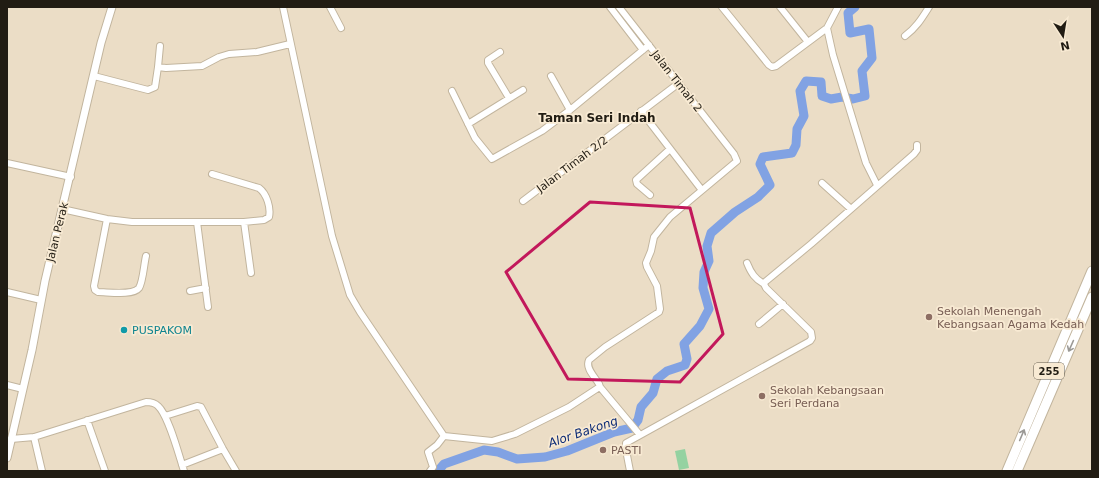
<svg xmlns="http://www.w3.org/2000/svg" width="1099" height="478" font-family="'DejaVu Sans',sans-serif">
  <style>
    .green { fill: #94d2a1 }
    .lines { fill: none; stroke-linecap: round; stroke-linejoin: round }
    .river { stroke: #81a2e3; stroke-width: 9 }
    .minor-casing { stroke: #c2b59e; stroke-width: 8 }
    .tertiary-casing { stroke: #c2b59e; stroke-width: 9 }
    .primary-casing { stroke: #c2b59e; stroke-width: 11 }
    .minor { stroke: #fff; stroke-width: 6 }
    .tertiary { stroke: #fff; stroke-width: 7 }
    .primary { stroke: #fff; stroke-width: 9 }
    .oneway { stroke: #9b9995 }
    .marked { fill: none; stroke: #c2185b; stroke-width: 3; stroke-linejoin: round }
    .education-dot { fill: #8d6e63; stroke: #f8ead3; stroke-width: 1.5 }
    .culture-dot { fill: #0f9aa8; stroke: #f8ead3; stroke-width: 1.5 }
    .labels { text-anchor: middle; stroke-width: 3.5; stroke-linejoin: round; paint-order: stroke }
    .shield { fill: #f8ead3; stroke: #625a4d; stroke-width: 1 }
    .shield-label { font-size: 10px; font-weight: bold; fill: #211c13 }
    .street-label { font-size: 11px; fill: #211c13; stroke: #f8ead3 }
    .education-label { font-size: 11px; fill: #785e54; stroke: #f8ead3; text-anchor: start }
    .culture-label { font-size: 11px; fill: #0d838f; stroke: #f8ead3; text-anchor: start }
    .neighbourhood-label { font-size: 12px; font-weight: bold; fill: #211c13; stroke: #f8ead3 }
    .water-label { font-size: 12px; font-style: italic; fill: #0e2d77; stroke: #f8ead3 }
  </style>
  <rect width="100%" height="100%" fill="#ebddc6"/>
  <path class="green" d="M685 449 689 468 679 470 675 451Z"/>
  <g class="lines">
    <path class="river" d="M438 471 444 464 484 450 498 452 517 459 545 457 567 451 614 432 632 428 638 420 641 407 653 393 657 379 667 371 685 365 687 359 684 344 700 326 709 309 703 288 704 272 709 261 707 246 711 233 735 212 758 197 770 185 760 164 763 157 792 153 796 145 797 129 804 116 800 91 806 81 821 82 822 96 831 99 842 97 853 99 865 96 862 71 872 58 869 29 850 33 848 13 855 7"/>
    <g class="minor-casing">
      <path id="minor" d="M283 7 332 236 350 295 360 312 444 436
        M330 7 341 28
        M610 7 643 50
        M722 7 769 65 772 67 776 66 827 28 838 7
        M780 7 808 42
        M827 28 833 55 866 163 877 185
        M905 36C916 28 922 18 929 7
        M500 52 488 60V63L509 98
        M158 67 160 46
        M94 76 148 90 155 87 158 67 166 68 202 66 219 57 229 54 257 52 290 44
        M551 76 570 110
        M452 91 475 138 492 159 542 131 570 110 649 45
        M641 111 701 189
        M468 124 523 90
        M7 163 71 177
        M822 183 851 209
        M650 195 637 184 636 180 670 149
        M523 201 679 83
        M62 209 107 219 132 222H244L264 220 269 217C271 208 267 194 259 188L212 174
        M107 219 94 286 95 290 98 292C108 292 133 296 139 288 143 282 144 264 146 256
        M197 222 208 307
        M244 222 251 273
        M747 263C751 273 755 279 764 284
        M190 291 206 288
        M7 292 41 300
        M759 324 783 304
        M7 385 23 389
        M600 387 640 435
        M165 416 197 406 201 407 223 449 236 471
        M87 420 105 471
        M444 436 492 441 515 434 569 407 598 388 600 387 599 384C595 377 585 368 589 360L605 347 659 312 660 309 657 286 647 267 646 263 651 251 654 237 670 217 737 161 734 154 619 7
        M34 437 42 471
        M11 439 34 437 146 402C151 402 155 403 158 406 169 416 179 456 184 471
        M182 465 223 449
        M430 471 433 467 428 452 437 445 444 436
        M630 471 626 450V443L810 341 812 338 811 332 766 288 764 284 765 282 811 244 914 154 917 150V145"/>
    </g>
    <g class="tertiary-casing">
      <path id="tertiary" d="M7 458 32 350 45 281 101 43 112 7"/>
    </g>
    <g class="primary-casing">
      <path id="primary" d="M1007 471 1092 271
        M1017 471 1092 297"/>
    </g>
    <use href="#minor" class="minor"/>
    <use href="#tertiary" class="tertiary"/>
    <use href="#primary" class="primary"/>
  </g>
  <defs><path id="oneway-shaft" d="M-6 0H5M1.5-3L5.5 0L1.5 3" fill="none" stroke-width="1.6" stroke-linecap="round" stroke-linejoin="round"/></defs>
  <g class="oneway">
    <use href="#oneway-shaft" transform="translate(1071 346) rotate(114)"/>
    <use href="#oneway-shaft" transform="translate(1022 435) rotate(-67)"/>
  </g>
  <path class="marked" d="M590 202 690 208 723 334 680 382 568 379 506 272Z"/>
  <g class="education-dot">
    <circle cx="929" cy="317" r="4"/>
    <circle cx="762" cy="396" r="4"/>
    <circle cx="603" cy="450" r="4"/>
  </g>
  <circle class="culture-dot" cx="124" cy="330" r="4"/>
  <g class="labels">
    <rect class="shield" x="1034" y="363" width="30" height="16" rx="3"/>
    <g class="shield-label">
      <text x="1049" y="375">255</text>
    </g>
    <g class="street-label">
      <text transform="translate(677 81) rotate(52)" y="4">Jalan Timah 2</text>
      <text transform="translate(572 164) rotate(-37)" y="4">Jalan Timah 2/2</text>
      <text transform="translate(57 232) rotate(-76)" y="4">Jalan Perak</text>
    </g>
    <g class="education-label">
      <text x="937" y="315">Sekolah Menengah<tspan x="937" dy="13">Kebangsaan Agama Kedah</tspan></text>
      <text x="770" y="394">Sekolah Kebangsaan<tspan x="770" dy="13">Seri Perdana</tspan></text>
      <text x="611" y="454">PASTI</text>
    </g>
    <g class="culture-label">
      <text x="132" y="334">PUSPAKOM</text>
    </g>
    <g class="neighbourhood-label">
      <text x="597" y="122">Taman Seri Indah</text>
    </g>
    <g class="water-label">
      <text transform="translate(583 432) rotate(-19)" y="4">Alor Bakong</text>
    </g>
  </g>
  <rect width="1099" height="478" fill="none" stroke="#211c13" stroke-width="16"/>
  <g transform="translate(1063 36) rotate(168)" stroke="#f8ead3" stroke-width="3" paint-order="stroke">
  <path d="M0-3L7 15L0 10L-7 15Z" fill="#211c13"/>
  <text y="-6" font-size="11" font-weight="bold" text-anchor="middle" fill="#211c13">N</text>
  </g>
</svg>
